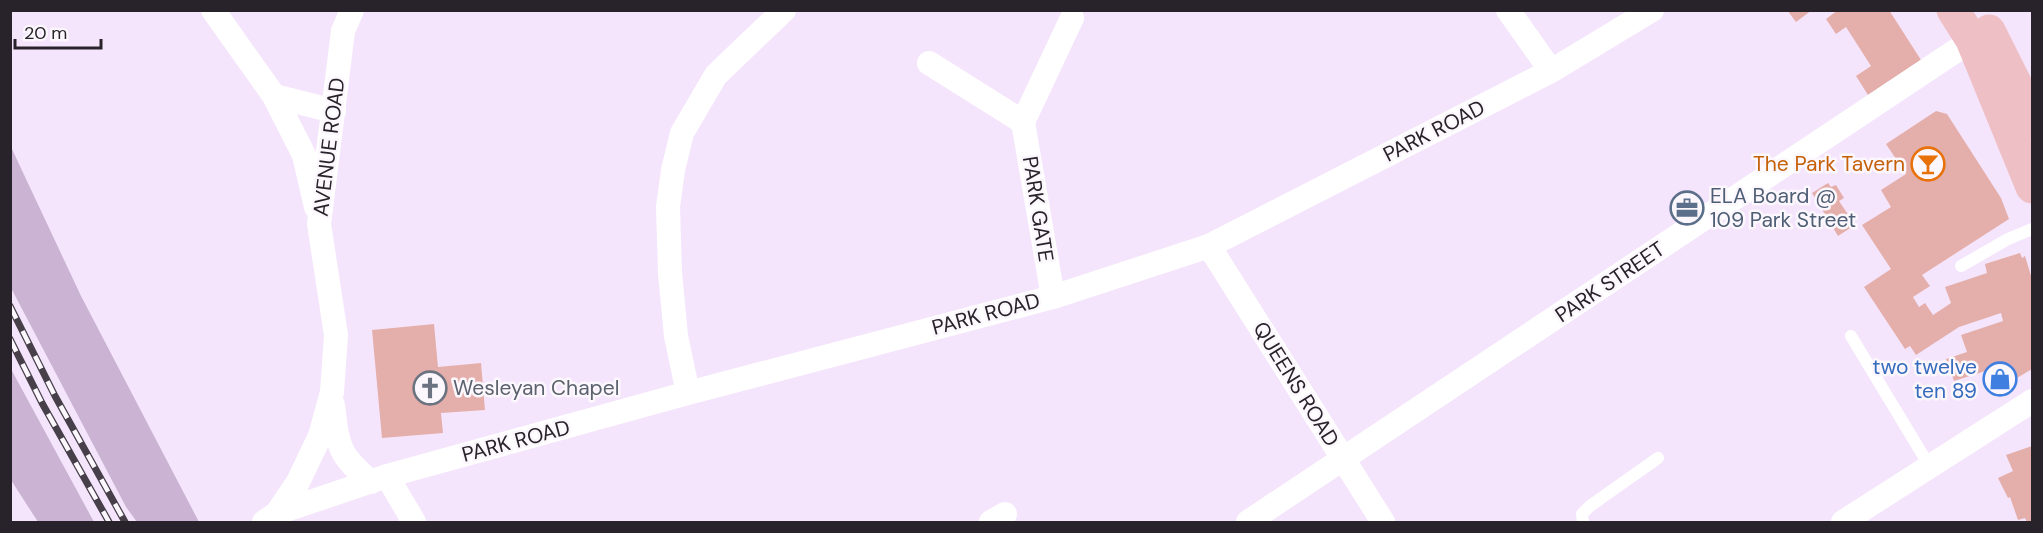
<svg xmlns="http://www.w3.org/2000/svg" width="2043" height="533" font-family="'DM Sans',sans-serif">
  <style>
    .green { fill: #cab3d3 }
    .building { fill: #e4afab }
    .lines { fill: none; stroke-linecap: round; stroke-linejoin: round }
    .service { stroke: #fff; stroke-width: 12 }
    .minor { stroke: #fff; stroke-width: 24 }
    .primary { stroke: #eec0c5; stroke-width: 33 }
    .rail-casing { stroke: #47404a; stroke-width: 7 }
    .rail { stroke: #fbf7fc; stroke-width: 4.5; stroke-dasharray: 14; stroke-linecap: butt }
    .labels { text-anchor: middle; stroke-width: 5; stroke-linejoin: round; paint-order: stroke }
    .street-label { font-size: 21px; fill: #28222a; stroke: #fbf7fc }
    .food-label { font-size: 21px; fill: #c56008; stroke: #fbf7fc; text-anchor: end }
    .service-label { font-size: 21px; fill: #4e5e75; stroke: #fbf7fc; text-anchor: start }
    .shop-label { font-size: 21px; fill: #366cbe; stroke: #fbf7fc; text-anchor: end }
    .worship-label { font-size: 21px; fill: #5b616d; stroke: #fbf7fc; text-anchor: start }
  </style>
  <rect width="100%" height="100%" fill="#f5e5fc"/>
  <path class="green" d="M11 147 81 296 199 522H137L126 507 11 288Z
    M11 369 94 522H38L11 480Z"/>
  <path class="building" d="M1787 10H1812L1796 22Z
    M1838 10H1889L1921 60 1868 95 1856 76 1871 66 1846 27 1836 34 1826 19Z
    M1936 111 1947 114 2001 198 2009 219 1922 275 1930 286 1913 297 1919 307 1925 303 1933 315 1951 303 1945 287 1987 273 1985 264 2020 253 2022 258 2025 256 2032 279V369L2007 384 2001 366 1954 381 1946 359 1967 352 1961 335 2003 321 2001 313 1959 327 1916 355 1910 346 1905 349 1864 287 1891 269 1862 225 1891 207 1881 190 1906 174 1886 144Z
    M1828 183 1831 187 1836 185 1844 198 1839 201 1855 225 1838 236 1812 193Z
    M434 324 438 367 481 363 485 410 441 413 443 433 382 438 372 330Z
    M2032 446V522H2027L2025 518 2018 520 2010 497 2008 498 1998 478 2013 471 2006 455Z"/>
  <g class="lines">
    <path class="service" d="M1961 266 2008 239 2032 229
      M1851 336 1930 467
      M1583 522 1582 514 1590 506 1658 458"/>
    <path class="minor" d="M213 10 274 96 334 111
      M1508 10 1551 71
      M929 63 1023 122
      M274 96 304 155 316 207
      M1209 246 1383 522
      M1053 297 1023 122 1072 18
      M688 393 676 336 670 273 668 207 673 170 682 133 716 75 784 10
      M333 405C338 446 338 455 371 482
      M387 476 414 522
      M277 513 387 476 688 393 1053 297 1209 246 1551 71 1652 10
      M264 522 277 513 298 482 320 436 332 392 336 335 319 224 343 31 352 10
      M991 522 1005 514
      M1248 522 1972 40
      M1843 522 2032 401"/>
    <path class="primary" d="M1953 10 1972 40 2032 187
      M1989 31 2017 87 2032 123"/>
    <g class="rail-casing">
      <path id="rail" d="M10 306 55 396 125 522
        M10 339 42 403 109 522"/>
    </g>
    <use href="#rail" class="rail"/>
  </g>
  <defs>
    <g id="bar-ring" transform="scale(1.725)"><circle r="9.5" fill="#fbf7fc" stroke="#e8710a" stroke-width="1.5"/><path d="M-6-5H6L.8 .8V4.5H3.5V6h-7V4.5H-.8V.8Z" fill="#e8710a"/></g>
    <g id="office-ring" transform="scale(1.725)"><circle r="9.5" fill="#fbf7fc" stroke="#5c6f8a" stroke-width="1.5"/><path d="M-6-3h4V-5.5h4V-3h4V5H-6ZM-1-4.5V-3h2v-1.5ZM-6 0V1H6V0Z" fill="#5c6f8a"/></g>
    <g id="shop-ring" transform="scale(1.725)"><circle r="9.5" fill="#fbf7fc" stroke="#3f7fe0" stroke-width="1.5"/><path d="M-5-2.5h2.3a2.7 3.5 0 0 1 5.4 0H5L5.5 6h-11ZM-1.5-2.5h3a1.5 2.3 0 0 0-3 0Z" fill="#3f7fe0"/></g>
    <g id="church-ring" transform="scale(1.725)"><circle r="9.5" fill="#fbf7fc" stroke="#6b7280" stroke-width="1.5"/><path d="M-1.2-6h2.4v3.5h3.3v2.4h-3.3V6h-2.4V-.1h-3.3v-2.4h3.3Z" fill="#6b7280"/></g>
  </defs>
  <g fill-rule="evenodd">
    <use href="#bar-ring" x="1928" y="164"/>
    <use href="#office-ring" x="1687" y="208"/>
    <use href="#shop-ring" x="2000" y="379"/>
    <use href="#church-ring" x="430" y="388"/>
  </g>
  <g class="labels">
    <g class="street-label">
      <text transform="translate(1434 131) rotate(-27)" y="7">PARK ROAD</text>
      <text transform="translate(329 147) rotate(-83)" y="7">AVENUE ROAD</text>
      <text transform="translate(1038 209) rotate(81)" y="7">PARK GATE</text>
      <text transform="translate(1610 282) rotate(-34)" y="7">PARK STREET</text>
      <text transform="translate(986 314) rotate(-15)" y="7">PARK ROAD</text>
      <text transform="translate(1296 384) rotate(58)" y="7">QUEENS ROAD</text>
      <text transform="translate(516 441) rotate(-15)" y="7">PARK ROAD</text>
    </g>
    <g class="food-label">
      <text x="1905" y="171">The Park Tavern</text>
    </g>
    <g class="service-label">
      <text x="1710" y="203">ELA Board @<tspan x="1710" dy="24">109 Park Street</tspan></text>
    </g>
    <g class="shop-label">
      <text x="1977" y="374">two twelve<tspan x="1977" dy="24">ten 89</tspan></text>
    </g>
    <g class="worship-label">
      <text x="453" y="395">Wesleyan Chapel</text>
    </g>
  </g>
  <rect width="2043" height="533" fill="none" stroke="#28222a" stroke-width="24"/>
  <path d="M15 39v9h86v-9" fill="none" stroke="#28222a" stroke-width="3"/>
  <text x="24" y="39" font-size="18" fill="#28222a" stroke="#fbf7fc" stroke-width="4.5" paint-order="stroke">20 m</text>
</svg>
